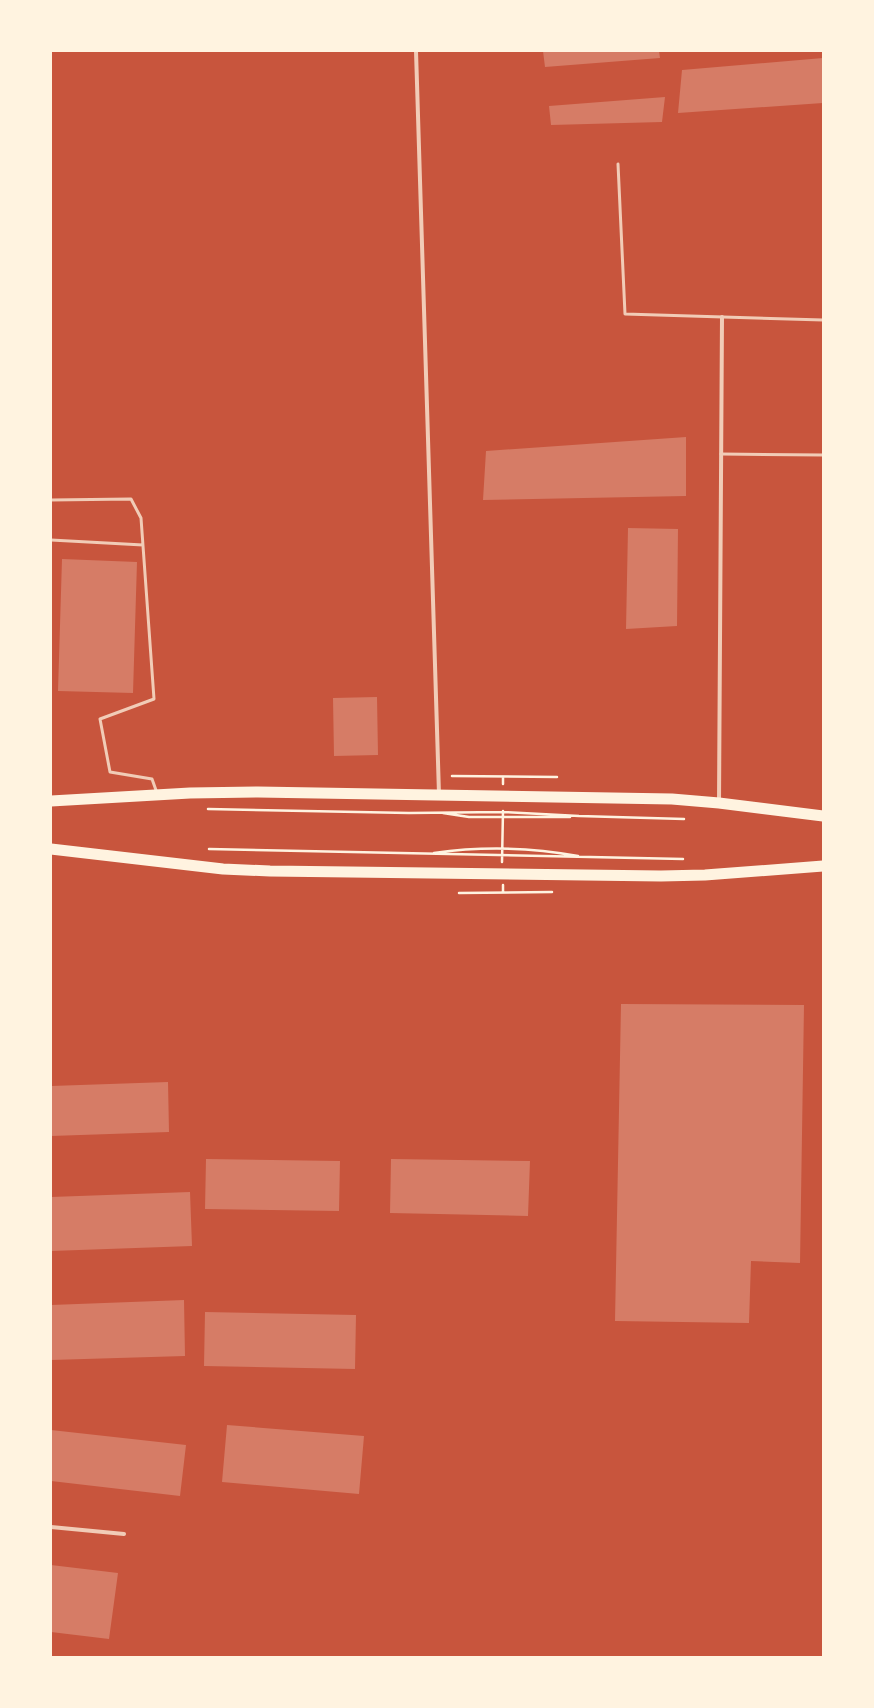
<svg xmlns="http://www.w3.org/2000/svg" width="874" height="1708" font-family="'Playfair Display',serif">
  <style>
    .building { fill: #d67c66 }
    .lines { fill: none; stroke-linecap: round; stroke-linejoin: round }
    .path { stroke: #fff3e0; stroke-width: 2.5 }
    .service { stroke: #f1ccb7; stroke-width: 3 }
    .minor { stroke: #f1ccb7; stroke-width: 4 }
    .trunk { stroke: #fff3e0; stroke-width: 11 }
  </style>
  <rect width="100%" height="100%" fill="#c8553d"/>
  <path class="building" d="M543 51H659L660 58 545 67Z
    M823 58V103L678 113 682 70Z
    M665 97 662 122 551 125 549 106Z
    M686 437V496L483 500 486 451Z
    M628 528 678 529 677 626 626 629Z
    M62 559 137 562 133 693 58 691Z
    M377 697 378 755 334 756 333 698Z
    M621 1004 804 1005 800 1263 751 1261 749 1323 615 1321Z
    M168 1082 169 1132 51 1136V1086Z
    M206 1159 340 1161 339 1211 205 1209Z
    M391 1159 530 1161 528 1216 390 1213Z
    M190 1192 192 1246 51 1251V1197Z
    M184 1300 185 1356 51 1360V1305Z
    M205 1312 356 1315 355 1369 204 1366Z
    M227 1425 364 1436 359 1494 222 1482Z
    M51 1430 186 1445 180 1496 51 1481Z
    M51 1565 118 1573 109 1639 51 1632Z"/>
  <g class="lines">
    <path class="path" d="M452 776 557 777
      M503 784V777
      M208 809 409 813 503 812 579 816 684 819
      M443 813 469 817H570
      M209 849 683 859
      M434 853C483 846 529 847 578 856
      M502 862 503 811
      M503 885V892
      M459 893 552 892"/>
    <path class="service" d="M618 164 625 314 823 320
      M721 454 823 455
      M51 500 131 499 141 518 154 699 100 719 110 772 152 779 157 793
      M51 540 143 545"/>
    <path class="minor" d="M416 51 439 794
      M719 802 722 317
      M51 1527 124 1534"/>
    <path class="trunk" d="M51 801 190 793 258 792 672 799 719 803 823 816
      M51 849 223 869 270 871 661 876 705 875 823 866"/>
  </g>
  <rect width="874" height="1708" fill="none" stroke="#fff3e0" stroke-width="104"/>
</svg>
